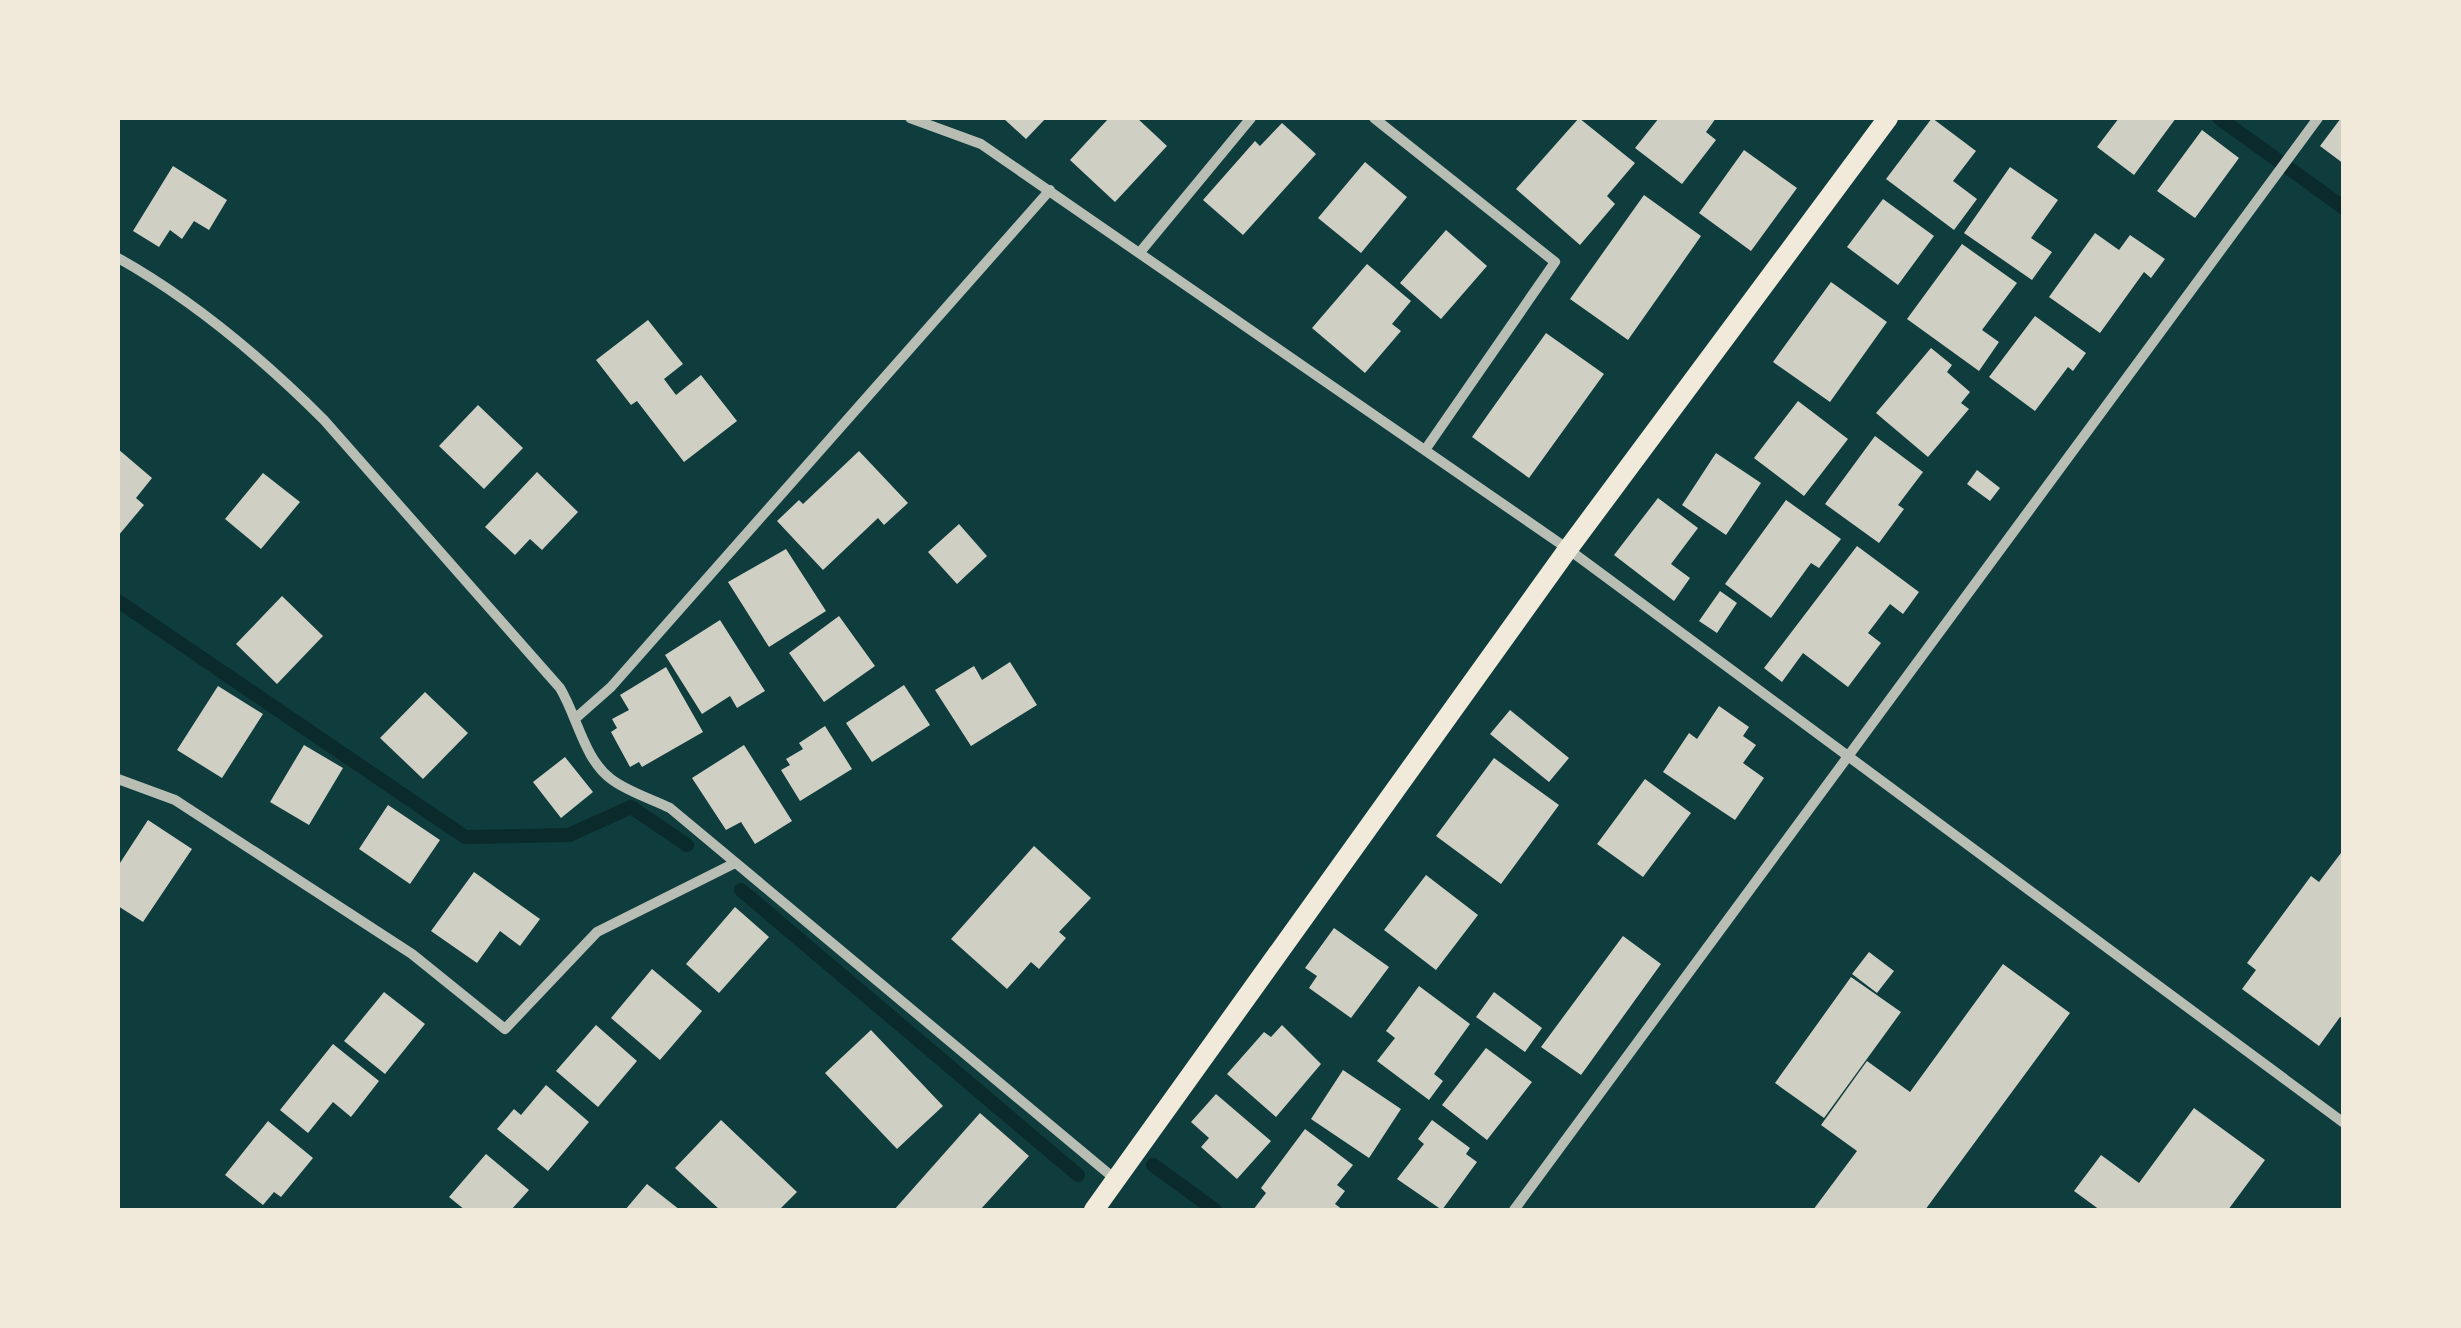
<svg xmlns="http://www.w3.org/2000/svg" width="2461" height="1328" font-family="Commissioner,sans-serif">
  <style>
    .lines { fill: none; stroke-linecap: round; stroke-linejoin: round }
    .stream { stroke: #0a2a2b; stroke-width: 14 }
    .building { fill: #cfcfc3 }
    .minor { stroke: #b8beb3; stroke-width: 10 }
    .secondary { stroke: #f1e9da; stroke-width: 20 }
  </style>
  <rect width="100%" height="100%" fill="#0f3d3e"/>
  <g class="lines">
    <path class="stream" d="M2219 118 2344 208
      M118 601 465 837 569 835 631 807 687 845
      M741 890 1078 1175
      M1153 1165 1215 1210"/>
  </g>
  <path class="building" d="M1003 118H1046L1026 139Z
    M1109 118H1137L1167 146 1115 202 1070 160Z
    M1579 118 1635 163 1607 196 1615 204 1580 245 1516 189Z
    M1659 118H1716L1706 132 1716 140 1682 184 1635 148Z
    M1932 118 1976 151 1953 181 1977 199 1954 230 1886 179Z
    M2119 118H2176L2134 175 2097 147Z
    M2341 118H2344V164L2320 146Z
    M1282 123 1316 154 1243 235 1203 200 1255 141 1260 146Z
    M2202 130 2239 158 2195 218 2157 191Z
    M1744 150 1797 188 1751 251 1699 213Z
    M1365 162 1407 197 1361 253 1318 218Z
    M173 166 227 200 209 230 194 221 182 239 170 230 159 247 133 231Z
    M2010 167 2058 200 2031 238 2052 252 2032 280 1964 233Z
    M1644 195 1701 236 1628 340 1570 299Z
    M1883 199 1934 236 1898 285 1847 247Z
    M1446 230 1487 266 1441 319 1400 283Z
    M2095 233 2119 250 2130 235 2165 259 2151 278 2144 272 2100 333 2049 297Z
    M1962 244 2017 283 1982 330 1999 342 1979 371 1907 319Z
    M1367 264 1411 301 1392 324 1401 331 1365 373 1312 328Z
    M1831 282 1887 322 1830 402 1773 362Z
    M2035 316 2086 353 2073 371 2068 367 2035 411 1989 377Z
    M648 320 683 364 664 379 676 395 701 375 737 421 684 462 637 401 631 405 596 360Z
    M1546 333 1604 374 1529 478 1472 437Z
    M1931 348 1952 365 1947 372 1970 392 1961 403 1969 409 1928 457 1876 413Z
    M1798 401 1848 439 1804 496 1754 458Z
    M478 405 523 448 484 489 439 446Z
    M1875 436 1923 472 1898 505 1904 509 1879 543 1825 504Z
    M118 449 152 478 136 498 144 505 118 536Z
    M859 451 908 503 884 525 878 518 823 570 777 521 799 500 803 504Z
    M1716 453 1761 483 1726 535 1682 505Z
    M1977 470 2000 488 1990 501 1967 484Z
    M537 472 578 512 542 550 530 539 515 555 485 527Z
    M263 473 300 502 261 549 225 519Z
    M1658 498 1698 528 1671 564 1690 578 1674 601 1614 555Z
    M1786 500 1841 539 1819 568 1811 563 1771 618 1725 584Z
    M959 524 987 556 957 584 928 552Z
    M1857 546 1919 592 1903 614 1890 604 1868 633 1881 643 1848 687 1803 653 1782 682 1764 668Z
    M786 549 826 611 769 647 728 582Z
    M1720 591 1737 603 1717 633 1699 621Z
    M282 596 323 636 277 684 236 644Z
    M839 616 875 666 824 702 789 653Z
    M720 620 765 691 737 708 730 696 702 714 665 655Z
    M1010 662 1037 705 971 746 935 690 974 666 982 680Z
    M666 667 703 732 642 767 639 762 630 767 611 732 617 728 612 719 629 710 620 695Z
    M904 685 930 725 872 762 846 723Z
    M218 686 263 714 222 778 177 750Z
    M425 692 468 733 423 779 380 738Z
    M1719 706 1749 727 1743 736 1756 745 1743 763 1764 778 1735 820 1663 772 1689 733 1697 739Z
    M1510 710 1569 758 1549 782 1490 734Z
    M825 726 852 769 800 801 781 770 790 765 786 759 803 749 799 743Z
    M304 745 343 768 309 825 270 802Z
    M744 745 792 821 755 844 741 822 726 830 692 778Z
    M565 757 593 792 561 818 533 782Z
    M1494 758 1559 805 1501 884 1436 836Z
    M1645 779 1691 813 1643 877 1597 844Z
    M388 805 440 840 410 884 359 849Z
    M148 820 192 849 143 922 118 906V866Z
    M1034 846 1091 898 1059 932 1066 938 1039 969 1031 962 1007 989 951 939Z
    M2344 849V1019L2340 1017 2319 1046 2242 989 2256 970 2247 963 2311 876 2319 882Z
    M474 872 540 919 520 946 500 931 477 963 431 931Z
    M1426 875 1478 915 1436 970 1384 930Z
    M735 907 769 937 719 993 686 964Z
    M1334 928 1389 967 1351 1018 1309 988 1317 976 1305 968Z
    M1623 936 1661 964 1581 1075 1541 1047Z
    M1869 952 1894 971 1877 993 1852 974Z
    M2003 964 2070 1013 1925 1210H1813L1857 1151 1821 1125 1867 1061 1910 1092Z
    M652 969 702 1011 660 1060 611 1018Z
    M1851 977 1901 1012 1824 1118 1775 1083Z
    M1419 986 1470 1024 1434 1074 1443 1081 1429 1100 1377 1061 1395 1038 1386 1031Z
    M384 992 425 1024 385 1074 344 1041Z
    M1494 992 1542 1028 1525 1052 1476 1017Z
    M596 1025 637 1061 598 1107 556 1071Z
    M1282 1025 1321 1064 1276 1117 1227 1074 1264 1032 1271 1037Z
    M871 1030 943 1106 897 1149 825 1073Z
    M333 1044 379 1081 351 1117 333 1102 308 1133 280 1110Z
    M1486 1048 1532 1082 1487 1140 1442 1105Z
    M1343 1070 1401 1109 1369 1158 1311 1119Z
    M546 1085 589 1122 548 1171 497 1129 514 1109 521 1115Z
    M1216 1094 1271 1141 1237 1179 1201 1147 1209 1138 1191 1122Z
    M2194 1108 2265 1160 2228 1210H2100L2074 1191 2101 1155 2139 1183Z
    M980 1113 1029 1156 980 1210H894Z
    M721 1120 797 1192 779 1210H720L675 1168Z
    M1432 1120 1470 1148 1466 1154 1477 1162 1442 1210 1397 1179 1424 1144 1418 1139Z
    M268 1121 313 1158 281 1197 274 1192 263 1205 225 1175Z
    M1305 1129 1353 1165 1337 1185 1345 1191 1335 1204 1343 1210H1253L1266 1193 1261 1188Z
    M486 1154 529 1190 511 1210H465L449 1197Z
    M647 1184 680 1210H625Z"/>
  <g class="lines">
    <path class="minor" d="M910 118 981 144 1568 549 2344 1123
      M1374 118 1555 262 1425 450
      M1141 251 1251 118
      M118 258C193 300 263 359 324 420L560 688C577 716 584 759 611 779 628 792 652 799 670 808L1115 1179
      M577 717 611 687 1050 190
      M118 779 175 800 412 954 505 1029 597 932 735 863
      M1514 1210 2318 118"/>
    <path class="secondary" d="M1094 1210 1568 549 1888 118"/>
  </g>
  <rect width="2461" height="1328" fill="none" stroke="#f1e9da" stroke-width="240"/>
</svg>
